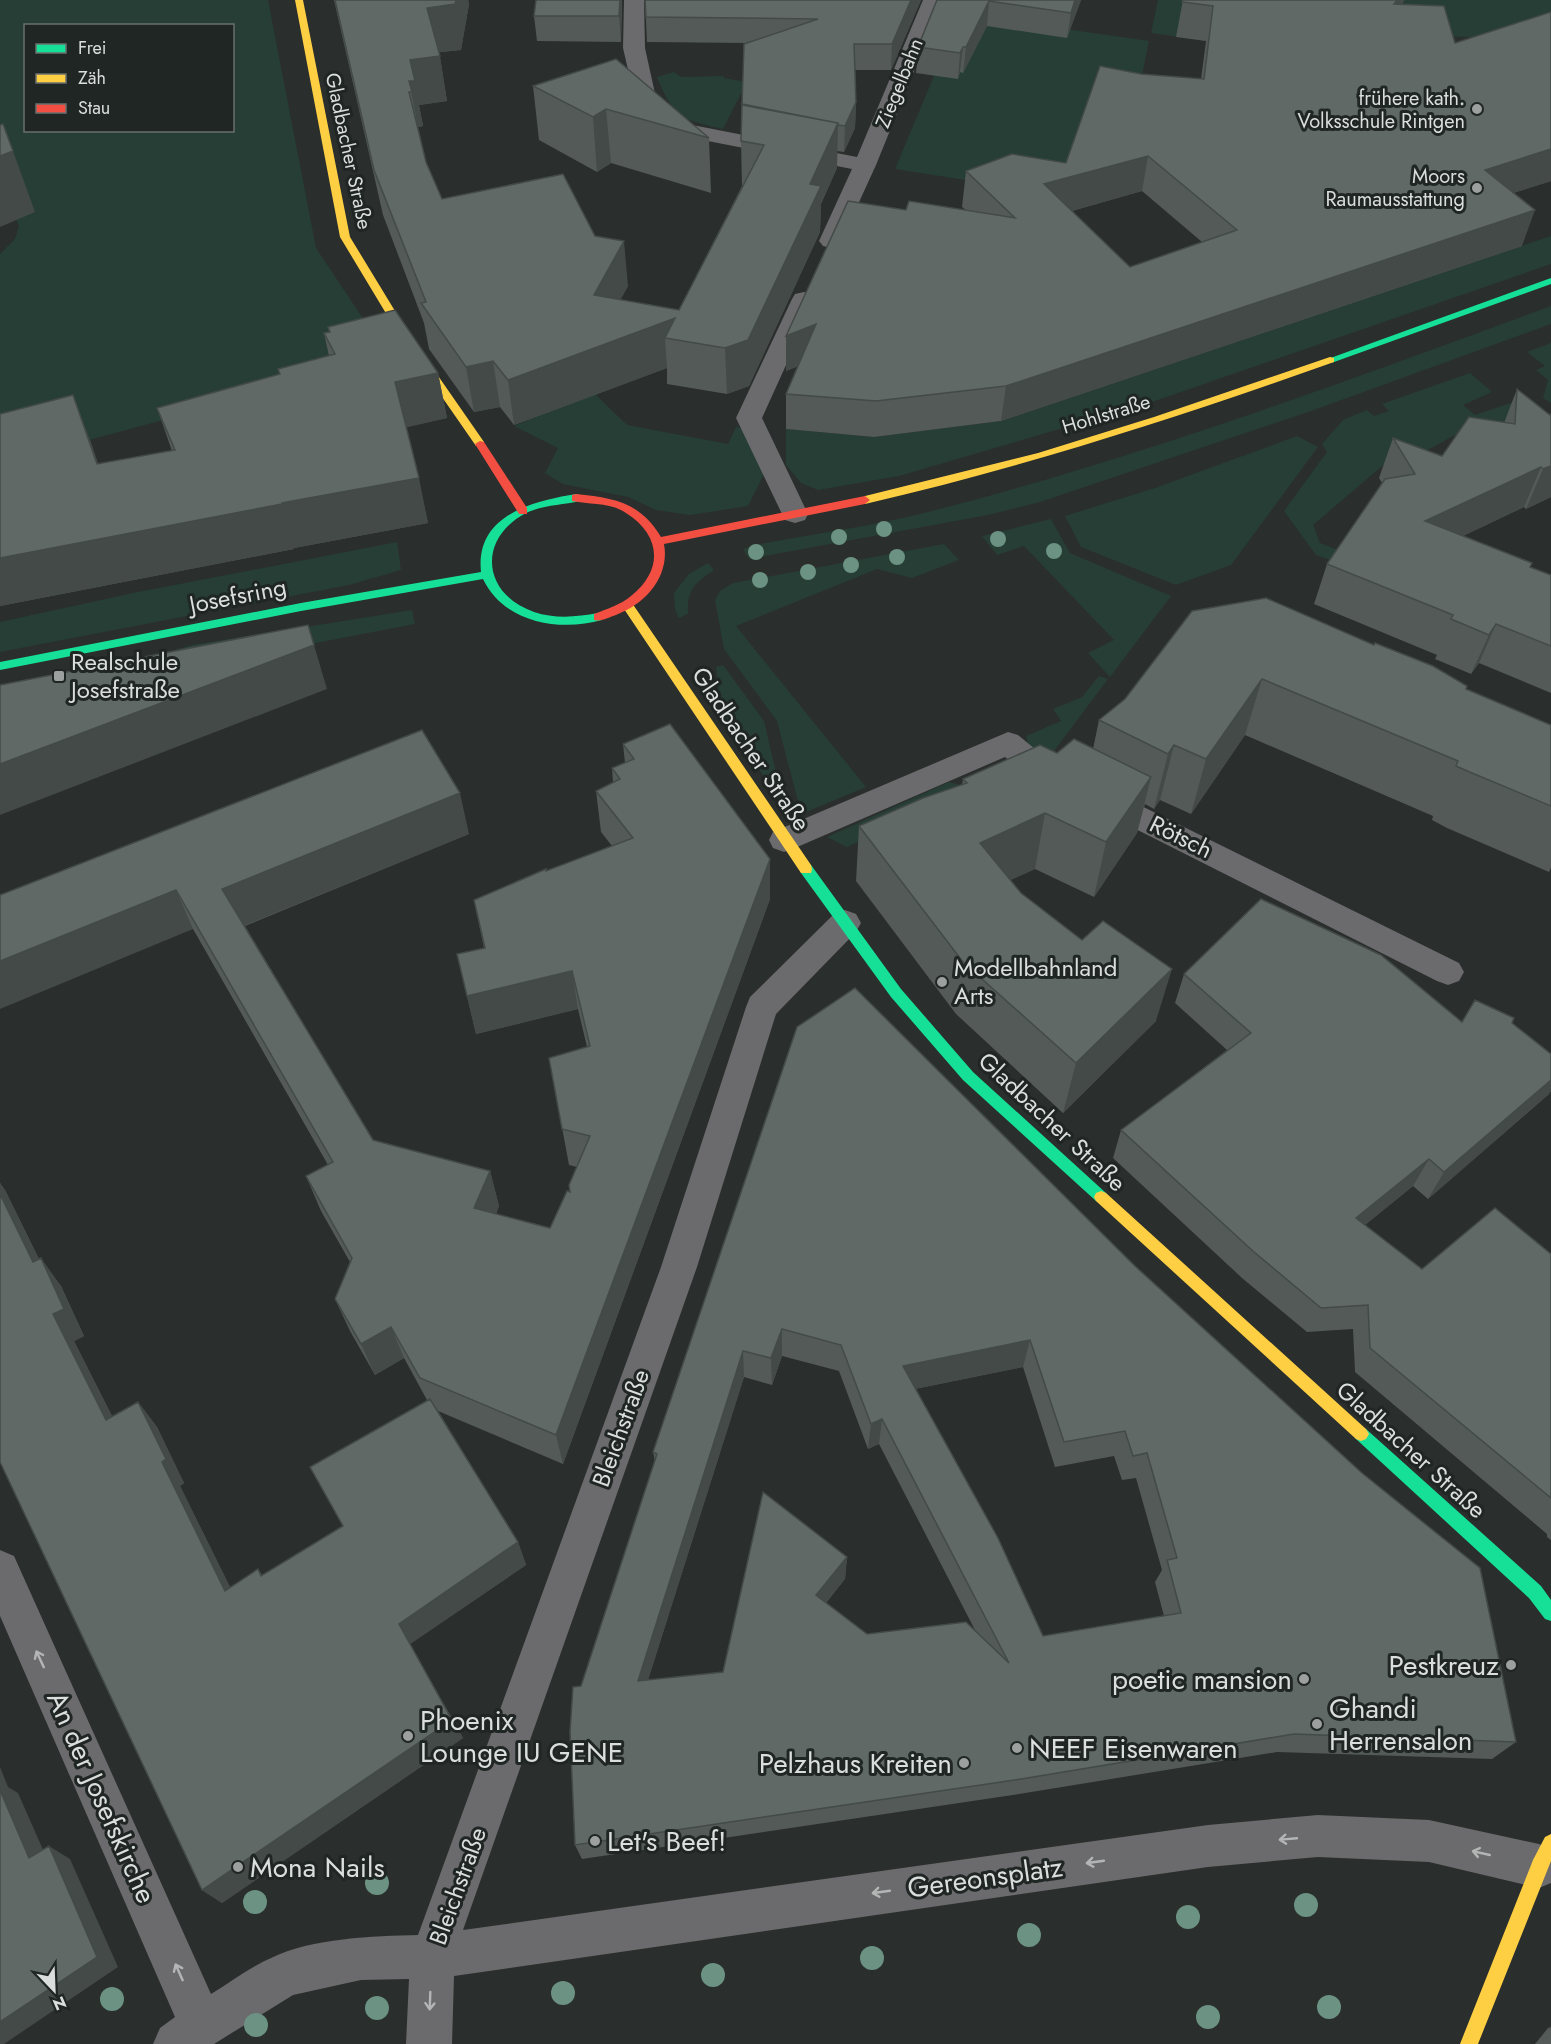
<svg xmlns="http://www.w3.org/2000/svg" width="1551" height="2044" font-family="Jost,sans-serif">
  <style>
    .green { fill: #273e36; fill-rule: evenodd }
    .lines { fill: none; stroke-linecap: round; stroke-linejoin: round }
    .street { fill: #6b6a6c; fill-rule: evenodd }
    .fast { fill: #16e098; fill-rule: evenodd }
    .slow { fill: #ffcf43; fill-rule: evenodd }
    .jam { fill: #f24e42; fill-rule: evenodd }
    .tree { fill: #6b9283 }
    .wall { fill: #535a58; fill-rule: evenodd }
    .shaded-wall { fill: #434a47 }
    .building { fill: #606966; stroke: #434a47; stroke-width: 1.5; fill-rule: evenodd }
    .oneway { stroke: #b3b6b5 }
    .poi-dot { fill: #9ca19f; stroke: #1f2623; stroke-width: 2 }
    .labels { text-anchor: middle; stroke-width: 6; stroke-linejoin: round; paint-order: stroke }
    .far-street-label { font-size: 20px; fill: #dadfdd; stroke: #1f2623 }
    .far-poi-label { font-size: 20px; fill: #dadfdd; stroke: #1f2623; text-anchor: end }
    .street-label { font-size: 24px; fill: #dadfdd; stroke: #1f2623 }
    .poi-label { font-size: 24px; fill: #dadfdd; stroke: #1f2623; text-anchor: start }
    .near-poi-label { font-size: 28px; fill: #dadfdd; stroke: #1f2623; text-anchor: start }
    .near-street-label { font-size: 28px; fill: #dadfdd; stroke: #1f2623 }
  </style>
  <rect width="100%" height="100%" fill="#2a2e2c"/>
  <path class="green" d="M0 0H268L316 248 390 359 0 464V254L15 239 19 226 11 209 0 200ZM26 26H232V130H26Z
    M1158 0H1346L1255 48 1151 33Z
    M1404 0H1551V39L1392 35 1391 27Z
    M960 14 1149 41 1135 109 1035 191 895 169Z
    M674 72 681 77 724 76V78L747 82 723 129C681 119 674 118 657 77Z
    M1551 236V264L1149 403 899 476 818 490 801 483 786 465V429L873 437 1002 421Z
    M1551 306V324L1314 410 1040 502 988 515 749 559 743 549 755 545C811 534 868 527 924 513 1138 459 1344 382 1551 306Z
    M1551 343V403L1543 398 1548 380 1536 370 1545 366 1527 352Z
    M1470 373 1492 392 1463 405 1475 415 1511 403 1533 405 1493 428 1455 435 1424 452 1394 456 1313 525 1320 543 1351 555 1345 565 1316 555 1284 511 1327 452 1322 444 1343 420 1367 410 1374 416 1389 411 1382 404Z
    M594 393 627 425 728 444 736 427 747 429 766 470 748 506 690 515 656 510 628 497 563 484 545 473 558 448 514 426Z
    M1297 436 1318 447 1231 565 1176 585 1081 547 1065 516 1155 488Z
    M1051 519 1070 553 1171 596 1110 677 1088 653 1114 640 1024 546 997 555 982 536Z
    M397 542 401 570 349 585 0 652V622L133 593Z
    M944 544 959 560 912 578 877 569 736 626 866 787 806 812 799 805 777 721 724 649 715 600 720 591 733 583Z
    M708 563 714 570C694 584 687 589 688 614L679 618 675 609 674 593 689 574Z
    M412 610 415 624 142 676 130 663 192 645Z
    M723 665 764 721 780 789 773 790 722 713 716 667Z
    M1099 676 1108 679 1054 751 1039 756 1030 752 1026 736 1061 721 1053 709 1082 697Z
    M949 782 963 786 968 792 847 847 827 837Z"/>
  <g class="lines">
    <path class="street" d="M624 0H644L645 48 656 98 682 123 857 157 923 0H943L876 165 839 246 831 248 823 246 819 241 852 169 667 133 635 100 623 48Z
      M804 292 813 294 816 299 762 418 808 514 805 520 795 523 785 520 782 514 736 418 792 299 795 294Z
      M1008 732 1018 735 1046 758 1068 768 1072 776 1068 784C1044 791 1022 772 1005 757L795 848 784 852 773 848 769 840 773 832Z
      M1101 786 1459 963 1464 972 1459 981 1448 985 1437 981 1090 806 1086 798 1090 790Z
      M845 910 856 914 861 923 856 932 776 1014 697 1267 463 1930 1208 1825 1318 1815 1429 1820 1539 1844 1551 1849V1883L1539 1888 1429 1862 1318 1857 1208 1867 454 1976 452 2044H406L409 1979 361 1980 293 1995 214 2044H153L160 2028 175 2017 0 1616V1550L14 1556 211 1994C231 1982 250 1967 271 1958 312 1938 373 1936 418 1935L661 1267 746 1007 750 997 834 914Z"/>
    <path class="fast" d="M1551 278V284L1334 362 1330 363 1325 360Z
      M576 494 580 495V501C562 505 543 505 526 513 477 539 482 594 534 612 555 619 577 617 598 613L602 614V620C560 632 504 623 483 579L301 611 0 670V662L301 603 481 572C475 515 533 501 576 494Z
      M806 864 811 865 901 989 973 1072 1106 1193 1108 1197 1106 1201 1101 1203 1096 1201 963 1080 891 997 801 873 800 869Z
      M1361 1427 1366 1429 1541 1586 1551 1600V1621L1545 1619 1529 1598 1356 1439 1353 1434 1356 1429Z"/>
    <path class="slow" d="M295 0H303L350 237 409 334 484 442V446H476L399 335 340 237Z
      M1330 357 1334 358V362C1179 417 1025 467 865 504L860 500 865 496 1038 453 1154 417Z
      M628 602 632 603 811 865 812 869 811 873H801L624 609 622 606Z
      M1101 1191 1106 1193 1366 1429 1369 1434 1366 1439 1361 1441 1356 1439 1096 1201 1094 1197 1096 1193Z
      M1551 1834V1861L1478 2044H1460L1533 1860 1545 1837Z"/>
    <path class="jam" d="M480 441 484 442 527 508V514H519L475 444Z
      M576 494C614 498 640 502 661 537L865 496 870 500 865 504 664 544C670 576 646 604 616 615 609 617 602 622 594 620V614C607 609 620 605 631 596 664 570 661 535 626 513 610 502 590 505 572 501V495Z"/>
  </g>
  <g class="tree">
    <circle cx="884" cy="529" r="8"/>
    <circle cx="839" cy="537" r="8"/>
    <circle cx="998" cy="539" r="8"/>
    <circle cx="1054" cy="551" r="8"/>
    <circle cx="756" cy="552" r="8"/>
    <circle cx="897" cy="557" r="8"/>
    <circle cx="851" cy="565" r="8"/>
    <circle cx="808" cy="572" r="8"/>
    <circle cx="760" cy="580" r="8"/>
    <circle cx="377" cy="1883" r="12"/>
    <circle cx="255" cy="1902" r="12"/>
    <circle cx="1306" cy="1905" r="12"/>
    <circle cx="1188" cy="1917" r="12"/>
    <circle cx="1029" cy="1935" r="12"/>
    <circle cx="872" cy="1958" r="12"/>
    <circle cx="713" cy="1975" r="12"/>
    <circle cx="563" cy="1993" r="12"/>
    <circle cx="112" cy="1999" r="12"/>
    <circle cx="1329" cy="2007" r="12"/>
    <circle cx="377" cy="2008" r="12"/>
    <circle cx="1208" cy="2017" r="12"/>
    <circle cx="256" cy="2025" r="12"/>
  </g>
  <path class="wall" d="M334 0H468L469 4 461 50 439 52 447 101 419 105 423 126 418 127 426 162 442 199 595 236 628 286 620 300 679 310 742 186 741 141 747 43 647 42 645 0H921L891 70H855L856 102 855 128 844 152 837 151V168L821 204 820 232 749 386 727 394 667 384V368L514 425 500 407 474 412 429 349 424 323 383 215Z
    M622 0 621 42 537 41 534 16Z
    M937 0H1081L1067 38 987 26 963 73 960 72 958 79 916 73 918 47Z
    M1183 0H1404L1402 5 1455 43 1551 12V181L1513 193 1522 246 1001 421 874 437 786 429V394L798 366 786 371 906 210H966L962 207 966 171 1066 163 1141 74 1201 79 1206 41 1176 37ZM1142 191 1202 242 1130 267 1072 211Z
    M533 86 709 138 711 193 611 163 597 172 539 140Z
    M328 327 438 373 447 418 406 427 428 523 294 548V549L0 606V414L90 440 98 464 172 451 157 408 280 374 278 369 329 356 324 333 329 332Z
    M1517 389 1550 415 1551 497 1526 509 1524 507 1463 536 1530 567 1551 575V693L1479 663 1471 674 1435 659 1437 655 1314 604 1327 564 1382 483 1379 478 1393 438 1442 456 1504 423Z
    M1192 611 1466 690 1551 725V868L1549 872 1447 828 1432 820 1433 816 1245 735 1191 814 1160 800 1154 809 1145 804 1137 833 1094 897 1035 869 1010 880 1021 893 1156 1021 1063 1113 956 1014 856 881 859 826 962 785 963 779 1057 753 1093 749 1099 720 1125 699Z
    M623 744 770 859V899L563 1464 438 1411 518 1542 526 1565 410 1644 463 1738 222 1903 202 1890 0 1462V1183L5 1190 39 1259 61 1286 84 1336 74 1341 112 1416 138 1402 157 1427 184 1483 180 1486 230 1587 258 1569 262 1575 343 1526 427 1400 404 1358 375 1375 350 1331 335 1299 350 1262 321 1211 306 1176 328 1165 193 929 0 895 469 834 245 926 373 1140 490 1171 499 1206 496 1214 550 1228 570 1192 577 1167 569 1165 549 1058 587 1047 578 1009 476 1034 457 954 484 948 474 900 612 846 601 832 596 791 613 783 612 768 625 763Z
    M1184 974 1462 1022 1512 1023 1551 1054V1091L1548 1095 1428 1199 1413 1186 1365 1225 1422 1269 1551 1254V1540L1547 1537V1534L1355 1372 1353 1329 1307 1332 1242 1278 1113 1158 1121 1130 1227 1050 1175 1003Z
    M797 1027 1516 1742 1492 1759 1277 1752 1013 1795 582 1859 575 1845 581 1686 655 1461 653 1452ZM782 1356 839 1371 868 1449 879 1444 976 1632 867 1634 826 1603 845 1579 847 1557 723 1672 648 1680 744 1377 772 1385ZM1023 1367 1055 1467 1114 1456 1122 1480 1136 1478 1162 1570 1155 1582 1164 1616 1043 1636 915 1389Z
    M1551 2027V2044H1535L1548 2028Z"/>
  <path class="shaded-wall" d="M456 0H468L469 4 461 50 434 53 427 8Z
    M620 0H622L621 42 619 16Z
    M911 0H921L891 70 892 44Z
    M1075 0H1081L1067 38 1071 13Z
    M1397 0H1404L1385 40 1394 4Z
    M989 1 987 26 963 73 966 47Z
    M963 47 960 72 958 79 960 53Z
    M440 56 447 101 419 105 423 126 418 127 409 81 410 60Z
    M856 102 855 128 844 152 845 126Z
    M606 109 611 163 597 172 593 117Z
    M838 123 837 168 821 204 820 232 749 386 727 394 725 348 810 184Z
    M1551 149V181L1473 206 1485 170Z
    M13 151 35 212 0 227V156Z
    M1148 156 1142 191 1039 220 1044 184Z
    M1535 210 1522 246 1001 421 1006 386Z
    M624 241 628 286 598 341 594 295Z
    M675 318 665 338 667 368 514 425 508 380Z
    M816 324 815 360 786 371V336Z
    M493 361 500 407 474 412 466 367Z
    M438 373 447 418 404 428 395 382Z
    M73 395 90 440 114 509 97 464Z
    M1551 466V497L1526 509 1543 469Z
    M1541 467 1524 507 1410 561 1425 521Z
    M419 478 428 523 294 548V549L0 606V558L282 503Z
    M1496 624 1479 663 1471 674 1489 635Z
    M314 645 327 689 0 815V764Z
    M1262 679 1245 735 1191 814 1206 759Z
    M1174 745 1160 800 1154 809 1168 754Z
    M1151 777 1137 833 1094 897 1106 842Z
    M460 793 469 834 238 928 222 889Z
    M1045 813 1035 869 972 898 980 843Z
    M770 859V899L563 1464 556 1435Z
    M176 890 193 929 0 1009V961Z
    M1172 969 1156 1021 1063 1113 1076 1063Z
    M572 971 578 1009 476 1034 467 996Z
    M1551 1080V1091L1548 1095 1428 1199 1444 1172Z
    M1429 1159 1413 1186 1341 1244 1356 1218Z
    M490 1171 499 1206 484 1242 474 1208Z
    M0 1183 5 1190 54 1290 33 1262 0 1194Z
    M41 1258 61 1286 84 1336 74 1341 126 1445 106 1420 53 1314Z
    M391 1327 404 1358 375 1375 361 1344Z
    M782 1329V1356L772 1385 771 1358Z
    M1030 1340 1023 1367 899 1392 903 1366Z
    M743 1351 744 1377 642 1699 638 1681Z
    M138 1402 157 1427 184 1483 180 1486 242 1612 225 1591 162 1462Z
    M882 1419 879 1444 868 1449 871 1424Z
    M518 1542 526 1565 410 1644 463 1738 222 1903 202 1890 399 1624Z
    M847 1557 845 1579 815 1616 816 1595Z
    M0 1767 8 1787 18 1793 52 1870 29 1858 0 1790Z
    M49 1846 70 1859 118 1967 4 2044H0V2022Z"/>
  <path class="building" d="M335 0H456L455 4 427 8 440 56 410 60 415 81H409L412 92H409L426 162 442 199 563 174 595 236 624 241 594 295 679 310 764 145 741 141 742 104 838 123 810 184 821 186 748 340 725 348 665 338 675 318 508 380 493 361 466 367 421 303 426 302 374 170Z
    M536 0H620L619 16H534Z
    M645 0H911L892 44H854L856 102 845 126 838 125V123L742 105 744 44 818 19 646 17Z
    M937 0H1075L1071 13 989 1 966 47H963L960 53 918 47Z
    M1183 0H1397L1394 4 1444 6 1455 43 1551 12V149L1485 170 1535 210 1006 386 876 401 786 394 816 324 786 336 848 201 906 210 909 201 1015 218 966 171 1012 154 1066 163 1100 66 1141 74 1204 79 1213 6 1182 2ZM1148 156 1237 230 1130 267 1044 184Z
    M616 59 709 138 606 109 593 117 533 86Z
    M3 124 13 151 0 156V125Z
    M395 310 438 373 395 382 419 478 282 503V504L0 558V414L73 395 97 464 175 450 157 408 280 374 278 369 335 354 324 333 330 332 328 327Z
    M1517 389 1550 415 1551 414V466L1543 469 1541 467 1425 521 1532 563 1530 567 1551 575V646L1496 624 1489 635 1451 619 1453 615 1327 564 1385 479 1415 474 1393 438 1442 456 1469 417 1515 424Z
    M1266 598 1374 645 1375 643 1433 666 1467 686 1466 689 1551 725V806L1472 773 1456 766 1458 761 1262 679 1206 759 1174 745 1168 754 1099 720 1125 699 1192 611Z
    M308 625 314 645 0 764V685Z
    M670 724 770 859 556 1435 420 1378 391 1327 361 1344 335 1299 352 1258 306 1176 333 1162 176 890 0 961V895L422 730 460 793 222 889 373 1140 490 1171 474 1208 550 1228 567 1191 570 1192 569 1185 590 1136 562 1129 549 1058 590 1046 572 971 467 996 457 954 485 948 474 900 546 869V871L633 838 596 791 620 779 612 768 634 759 623 744Z
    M1074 739 1151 777 1106 842 1045 813 980 843 1021 893 1082 940 1103 921 1172 969 1076 1063 963 962 859 826 923 798 967 783 963 779 1040 745 1057 753Z
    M1261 899 1381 955 1462 1022 1475 1000 1514 1018 1512 1023 1551 1054V1080L1444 1172 1429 1159 1356 1218 1422 1269 1495 1208 1551 1254V1498L1370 1348 1368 1305 1321 1308 1254 1252 1121 1130 1251 1033 1184 974Z
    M855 988 1135 1266 1362 1473 1480 1568 1516 1742 1294 1734 1021 1779 575 1845 570 1732 573 1687 581 1686 657 1454 653 1452 797 1027ZM782 1329 841 1345 871 1424 882 1419 1009 1663 966 1622 867 1634 816 1595 847 1557 763 1492 723 1672 638 1681 743 1351 771 1358ZM1030 1340 1064 1442 1125 1431 1133 1456 1147 1453 1177 1558 1167 1560 1181 1613 1043 1636 998 1538 903 1366Z
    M0 1194 33 1262 41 1258 64 1309 53 1314 106 1420 138 1402 166 1459 162 1462 225 1591 258 1569 261 1576 343 1526 310 1467 430 1399 518 1542 399 1624 452 1720 202 1890 0 1462Z
    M0 1790 29 1858 49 1846 97 1957 0 2022Z"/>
  <defs><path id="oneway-shaft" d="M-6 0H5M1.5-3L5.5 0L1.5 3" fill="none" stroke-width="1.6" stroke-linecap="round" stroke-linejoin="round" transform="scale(1.5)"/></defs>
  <g class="oneway">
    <use href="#oneway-shaft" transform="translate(40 1659) rotate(-115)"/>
    <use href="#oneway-shaft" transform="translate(1288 1839) rotate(175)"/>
    <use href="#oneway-shaft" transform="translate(1481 1853) rotate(-167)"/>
    <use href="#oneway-shaft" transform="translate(1095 1862) rotate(172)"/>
    <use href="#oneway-shaft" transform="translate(881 1892) rotate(172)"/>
    <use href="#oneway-shaft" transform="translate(179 1972) rotate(-114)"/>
    <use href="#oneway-shaft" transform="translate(430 2001) rotate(92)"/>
  </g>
  <g class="poi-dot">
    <circle cx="1477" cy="109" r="6"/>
    <circle cx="1477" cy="188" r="6"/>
    <rect x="53" y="670" width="12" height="12" rx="3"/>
    <circle cx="942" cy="982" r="6"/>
    <circle cx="1511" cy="1665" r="6"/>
    <circle cx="1304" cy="1679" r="6"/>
    <circle cx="1317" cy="1724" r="6"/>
    <circle cx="408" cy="1736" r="6"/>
    <circle cx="1017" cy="1748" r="6"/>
    <circle cx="964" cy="1763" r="6"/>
    <circle cx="595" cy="1841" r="6"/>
    <circle cx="238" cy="1867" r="6"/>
  </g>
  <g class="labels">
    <g class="far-street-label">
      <text transform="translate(899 83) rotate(-68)" y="7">Ziegelbahn</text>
      <text transform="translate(349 151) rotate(78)" y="7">Gladbacher Straße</text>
      <text transform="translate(1106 414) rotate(-17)" y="7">Hohlstraße</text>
    </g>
    <g class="far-poi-label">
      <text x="1465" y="105">frühere kath.<tspan x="1465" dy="23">Volksschule Rintgen</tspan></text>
      <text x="1465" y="183">Moors<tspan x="1465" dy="23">Raumausstattung</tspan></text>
    </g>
    <g class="street-label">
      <text transform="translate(238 596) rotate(-11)" y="8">Josefsring</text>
      <text transform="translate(751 749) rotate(56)" y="8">Gladbacher Straße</text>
      <text transform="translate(1181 837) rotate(26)" y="8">Rötsch</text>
      <text transform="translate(1052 1122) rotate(43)" y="8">Gladbacher Straße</text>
      <text transform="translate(621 1428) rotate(-70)" y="8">Bleichstraße</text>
      <text transform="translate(1411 1450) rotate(42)" y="8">Gladbacher Straße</text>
      <text transform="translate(458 1886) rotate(-70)" y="8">Bleichstraße</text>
    </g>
    <g class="poi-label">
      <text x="71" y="670">Realschule<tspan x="71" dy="28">Josefstraße</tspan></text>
      <text x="954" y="976">Modellbahnland<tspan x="954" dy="28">Arts</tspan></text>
    </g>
    <g class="near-poi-label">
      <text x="1499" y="1675" text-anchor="end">Pestkreuz</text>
      <text x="1292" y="1689" text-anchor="end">poetic mansion</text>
      <text x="1329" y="1718">Ghandi<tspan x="1329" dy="32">Herrensalon</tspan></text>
      <text x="420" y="1730">Phoenix<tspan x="420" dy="32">Lounge IU GENE</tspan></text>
      <text x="1029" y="1758">NEEF Eisenwaren</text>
      <text x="952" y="1773" text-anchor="end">Pelzhaus Kreiten</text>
      <text x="607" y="1851">Let's Beef!</text>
      <text x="250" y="1877">Mona Nails</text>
    </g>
    <g class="near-street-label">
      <text transform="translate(102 1797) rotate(66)" y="10">An der Josefskirche</text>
      <text transform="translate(985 1877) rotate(-8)" y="10">Gereonsplatz</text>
    </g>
  </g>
  <rect x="24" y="24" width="210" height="108" fill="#1f2623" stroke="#6a706d" stroke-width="1.5"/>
  <rect x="36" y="44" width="30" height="9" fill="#16e098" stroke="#6a706d" stroke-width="1.5"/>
  <text x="78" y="54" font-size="18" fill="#dadfdd">Frei</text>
  <rect x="36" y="74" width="30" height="9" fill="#ffcf43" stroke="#6a706d" stroke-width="1.5"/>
  <text x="78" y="84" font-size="18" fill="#dadfdd">Zäh</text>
  <rect x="36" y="104" width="30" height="9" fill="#f24e42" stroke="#6a706d" stroke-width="1.5"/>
  <text x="78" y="114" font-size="18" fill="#dadfdd">Stau</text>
  <g transform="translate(54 1990) rotate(157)" stroke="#1f2623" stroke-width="4.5" paint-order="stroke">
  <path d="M0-4.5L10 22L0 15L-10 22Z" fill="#dadfdd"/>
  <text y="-9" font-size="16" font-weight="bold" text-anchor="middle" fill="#dadfdd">N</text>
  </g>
</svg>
